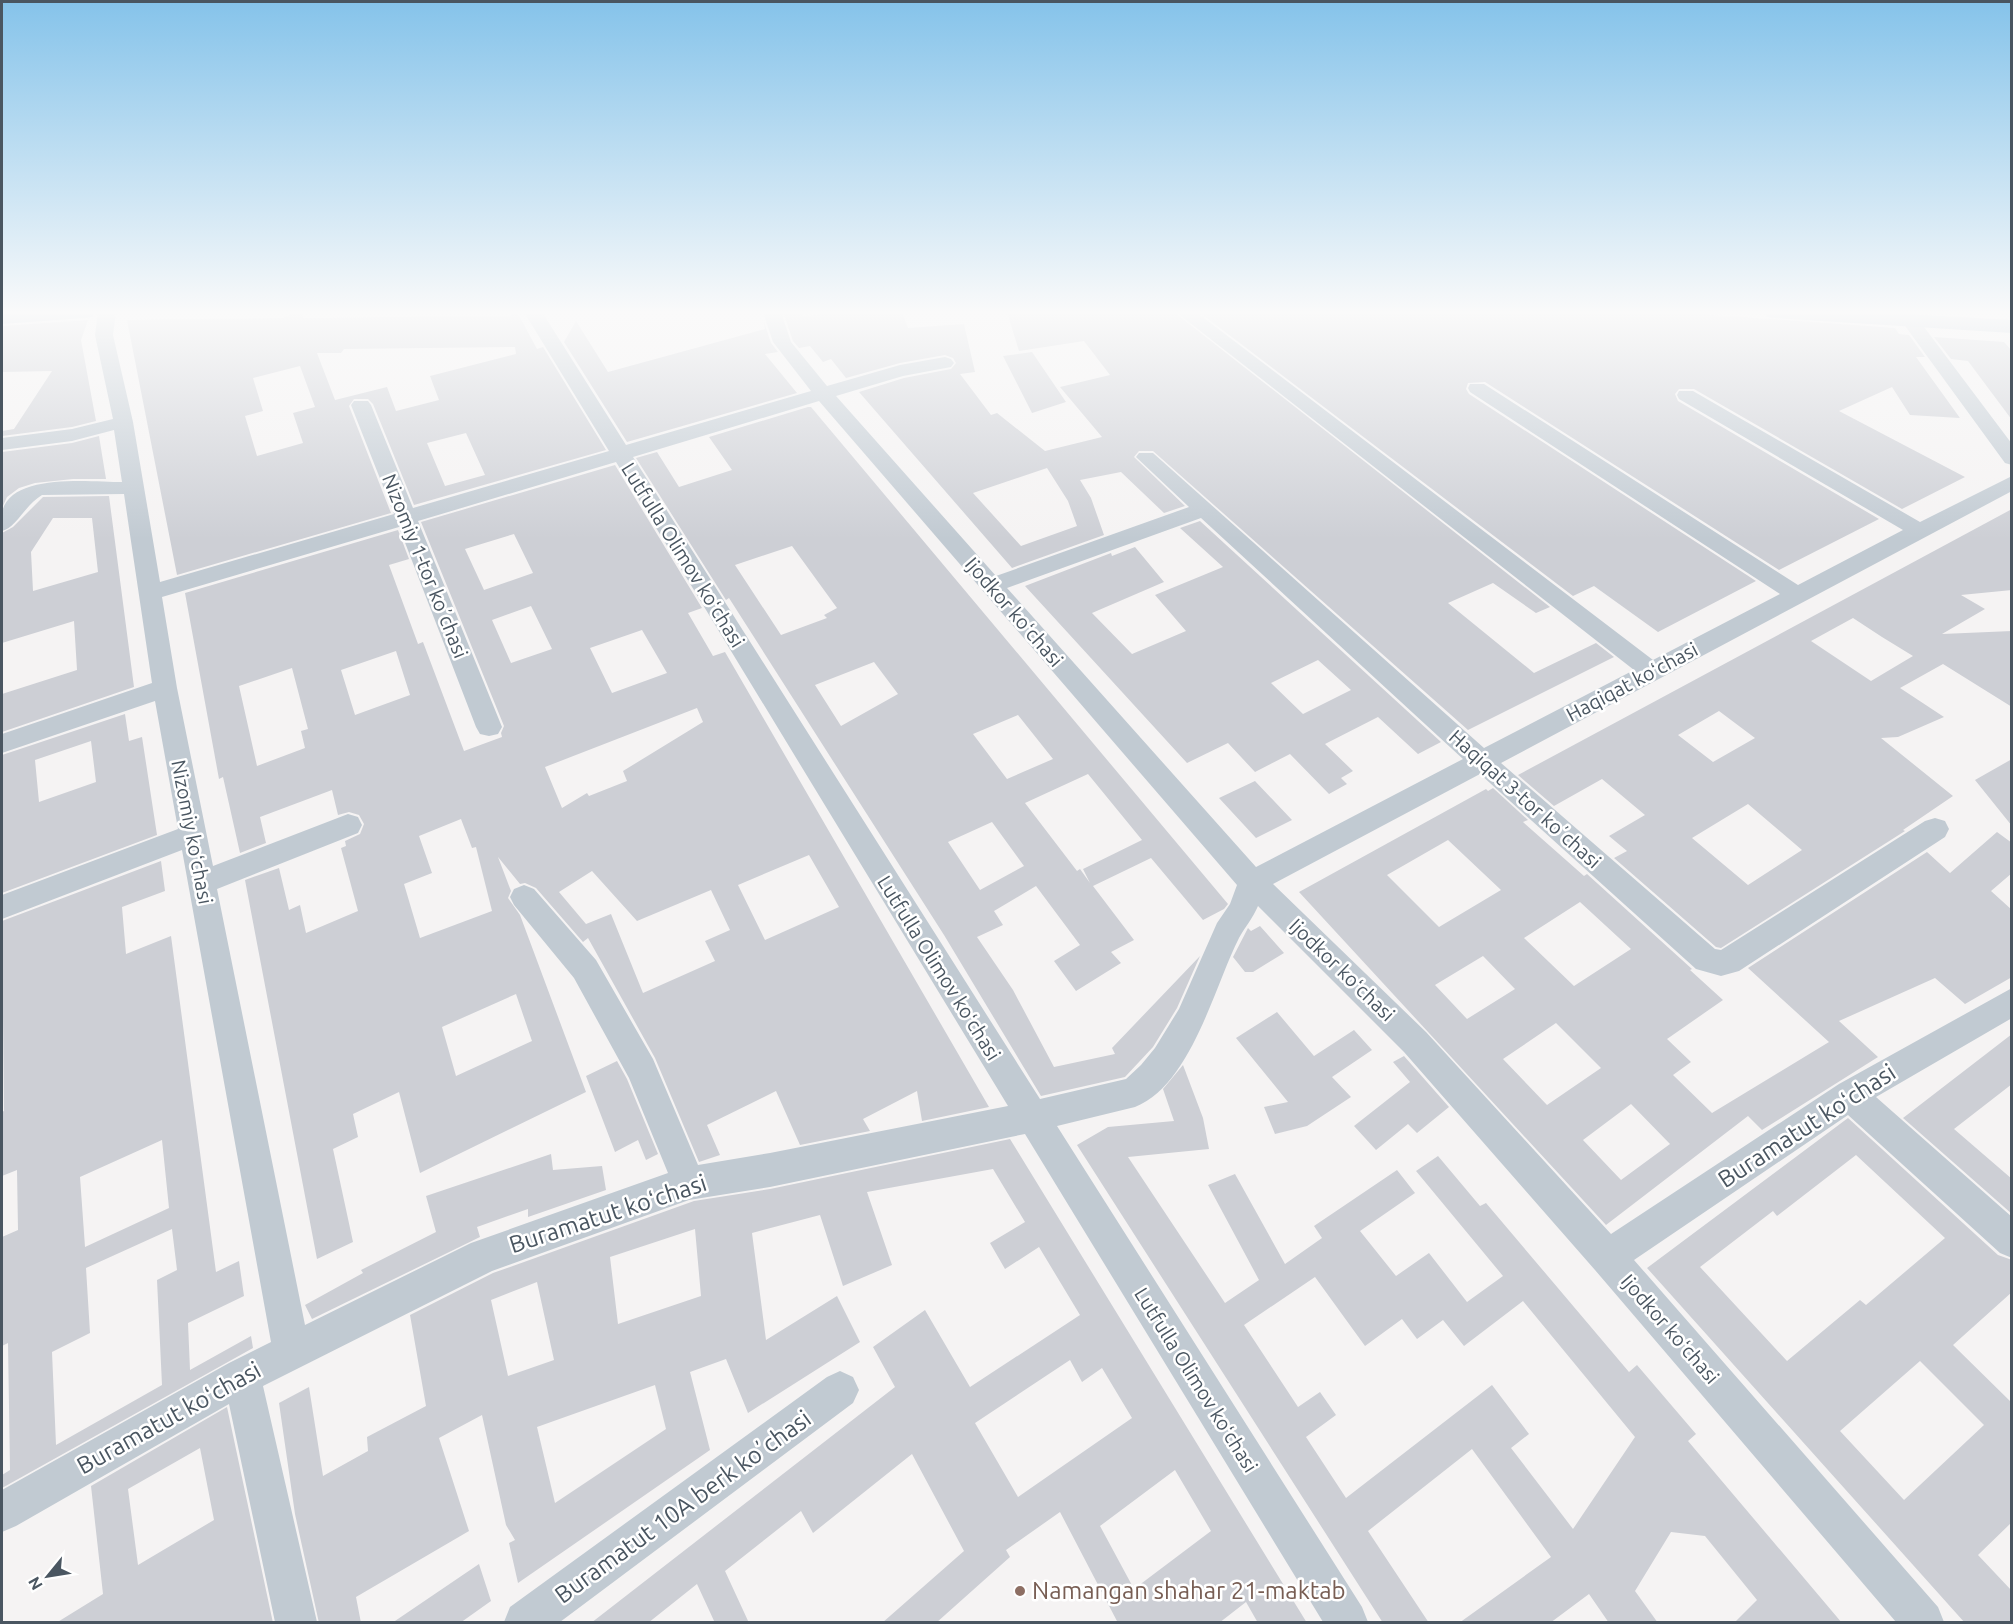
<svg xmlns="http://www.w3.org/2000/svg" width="2013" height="1624" font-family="Ubuntu,sans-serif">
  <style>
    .building { fill: #cdcfd5; fill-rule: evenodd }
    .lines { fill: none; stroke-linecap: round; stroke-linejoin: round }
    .minor { fill: #c1cad2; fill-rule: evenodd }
    .major { fill: #b3c2d1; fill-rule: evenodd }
    .education-dot { fill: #8d6e63; stroke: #fff; stroke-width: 2 }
    .labels { text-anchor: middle; stroke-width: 5; stroke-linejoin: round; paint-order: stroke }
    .street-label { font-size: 20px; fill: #4a5661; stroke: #fff }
    .near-street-label { font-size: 24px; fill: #4a5661; stroke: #fff }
    .near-education-label { font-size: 24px; fill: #785e54; stroke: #fff; text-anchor: start }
  </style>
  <rect width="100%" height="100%" fill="#f5f3f3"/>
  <path class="building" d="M296 312H301L303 318 511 316 510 312H517L537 349 543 347 606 450 414 505 373 404 368 399H354L349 406 391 513 177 575 127 320 283 318ZM515 347 516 354 430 376 439 400 396 411 387 387 335 400 317 353H341L344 349ZM300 366 315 407 293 413 303 443 257 456 245 416 263 411 253 378ZM466 433 485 475 445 486 427 443Z
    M783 312H801L803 316 844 312H902L908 328 964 324 975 372 960 374 991 415 997 413 1045 451 1102 437 1060 387 1110 375 1084 341 1019 351 1007 312H1174L1550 607 1536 613 1493 583 1448 603 1534 673 1596 643 1614 657 1468 730 1153 451H1139L1134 457 1185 506 1164 513 1121 472 1080 480 1091 498 1104 535 1012 568 859 392 904 378 951 369 956 363 953 358 945 355 900 363 846 378 831 359 823 362 810 346 799 348 793 341ZM1047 468 1068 501 1077 526 1021 546 973 493Z
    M1199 312H1673L1895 328 1899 334 1909 335 1925 357H1916L1960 418 1910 415 1892 387 1839 411 1965 477 1902 509 1694 389H1679L1675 394 1678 401 1879 519 1779 570 1485 382 1468 383 1466 389 1469 394 1756 581 1658 632 1594 586 1573 596Z
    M88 320 81 340 96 421 72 427 2 436V431L14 429 52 371 2 372V326Z
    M576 321 608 372 765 329 764 322 771 343 778 352 765 354 797 393 627 442 564 342Z
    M1934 337 2004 342 2012 351V420L1968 361 1951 359Z
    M1032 352 1066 402 1032 413 1003 356Z
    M808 407H811L1228 904 1224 909 1203 920 1151 858 1093 886 1134 940 1111 952 1121 963 1076 991 1054 961 1080 945 1036 886 994 911 1003 925 977 937 1013 990 1054 1067 1115 1054 1112 1048 1200 956 1177 1008 1153 1047 1125 1077 1041 1096 944 935 729 598 726 600 636 458 657 452 679 487 732 470 709 437ZM792 546 837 608 824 615 827 618 781 635 735 565ZM874 662 898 694 841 726 815 685ZM1018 715 1053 759 1007 779 973 734ZM1088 774 1142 840 1083 869 1090 883 1080 869 1077 871 1025 803ZM992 822 1024 866 980 890 948 842Z
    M99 436 106 479H73L35 483 19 488 7 497 2 508V452L72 443Z
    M615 465 702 608 688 613 713 656 725 652 989 1107 922 1121 917 1091 863 1119 870 1131 800 1145 776 1091 707 1125 720 1155 699 1162 655 1058 588 938 583 942 536 888 525 883 520 884 498 857 511 891 508 898 520 915 586 1092 420 1173 399 1092 353 1114 358 1137 333 1149 353 1242 317 1259 245 880 279 868 289 910 300 905 306 933 358 911 341 848 346 846 345 841 360 834 364 824 359 815 349 812 338 815 332 790 260 817 266 843 240 853 223 777 219 779 185 593 398 530 409 559 389 565 418 644 423 642 464 751 502 737 501 733 504 726 421 522ZM514 534 533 573 484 590 465 549ZM531 606 552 649 511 663 492 620ZM642 630 667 673 612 693 590 648ZM396 651 410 695 355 715 341 670ZM292 668 308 729 301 731 305 748 257 766 239 686ZM697 708 703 722 623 771 627 781 589 796 587 793 562 808 545 767ZM461 819 472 848 476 847 492 911 420 938 404 884 432 873 419 836ZM809 855 839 907 765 940 738 885ZM592 871 637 921 711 890 730 930 705 941 715 961 643 993 611 914 586 924 559 892ZM516 994 532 1041 456 1076 442 1027Z
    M109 496 134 687 2 732V694L77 670 74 621 2 643V533L13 527 43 497ZM53 518H92L98 572 33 591 31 552Z
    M2012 509V590L1961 595 1985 609 1942 634 2012 631V707L1943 664 1900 688 1944 717 1898 737 1881 738 1953 796 1903 830 1905 831 1721 948 1716 947 1614 858 1627 851 1609 836 1645 815 1602 779 1554 806 1518 775ZM1853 618 1882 637 1913 656 1871 681 1811 641ZM1719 711 1755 738 1713 762 1678 735ZM1748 804 1802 850 1748 885 1692 838Z
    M1200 521 1441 742 1418 754 1378 717 1325 744 1353 771 1341 778 1347 784 1329 794 1290 754 1255 772 1228 743 1187 763 1025 586 1111 553 1112 556 1135 547 1164 582 1092 613 1132 654 1186 631 1155 595 1223 567 1180 528ZM1318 660 1351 690 1303 714 1271 683Z
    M125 714 129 741 142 737 157 835 2 893V755ZM91 741 96 782 39 802 35 760Z
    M2012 759V826L1975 780Z
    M1255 781 1292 820 1256 838 1219 798Z
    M1493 788 1528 820 1523 822 1584 876 1587 874 1692 969 1690 970 1723 1000 1667 1039 1691 1062 1673 1075 1712 1113 1829 1042 1748 968 1927 852 1950 873 1997 832 2012 843V873L1991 891 2012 910V977L1965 1004 1935 978 1839 1021 1878 1057 1762 1130 1748 1116 1606 1225 1299 892 1486 789 1488 791ZM1448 840 1501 890 1439 927 1387 875ZM1580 902 1631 949 1574 986 1524 938ZM1483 956 1515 989 1467 1019 1435 985ZM1556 1023 1601 1068 1547 1105 1503 1059ZM1631 1104 1670 1144 1621 1180 1583 1140Z
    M161 861 165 891 122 907 126 954 171 936 216 1272 239 1261 244 1296 188 1323 190 1370 251 1336 253 1348 2 1488V1475L10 1470 8 1343 2 1346V1237L18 1230 17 1170 2 1176V1112L4 1111 2 921ZM162 1140 169 1208 85 1247 80 1177ZM172 1229 177 1270 157 1280 162 1385 56 1445 52 1352 90 1333 86 1268Z
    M1260 926 1284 953 1253 972H1245L1233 957 1248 928 1251 931Z
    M1277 1012 1314 1056 1354 1030 1372 1050 1332 1077 1351 1097 1307 1126 1275 1134 1264 1107 1288 1102 1236 1038Z
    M2012 1034V1084L1954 1129 2012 1179V1214L1903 1118Z
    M1404 1056 1449 1107 1417 1133 1408 1124 1376 1150 1354 1126 1410 1082 1393 1062Z
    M617 1061 627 1079 658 1154 646 1160 638 1140 615 1152 586 1076Z
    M1183 1065 1203 1118 1209 1149 1128 1157 1225 1303 1259 1280 1208 1185 1235 1174 1285 1264 1322 1238 1314 1226 1397 1170 1415 1193 1360 1231 1396 1276 1429 1253 1467 1302 1503 1276 1416 1171 1438 1156 1480 1206 1486 1203 1629 1372 1637 1365 1696 1434 1688 1441 1842 1623H1734L1757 1600 1705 1536 1671 1532 1635 1591 1658 1623H1609L1589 1594 1550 1623H1459L1551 1557 1472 1449 1368 1531 1429 1623H1383L1077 1145 1108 1127 1174 1121 1163 1089ZM1315 1277 1365 1346 1402 1319 1417 1339 1443 1320 1464 1346 1523 1301 1635 1437 1573 1529 1511 1448 1529 1434 1492 1385 1346 1498 1306 1437 1336 1415 1320 1392 1298 1407 1244 1325Z
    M1848 1118 1998 1255 2012 1260V1292L1953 1345 2012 1403V1522L1978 1555 2012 1591V1623H1965L1647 1268ZM1856 1155 1945 1238 1866 1305 1860 1300 1787 1361 1700 1267 1773 1211 1777 1216ZM1920 1361 1984 1425 1904 1500 1840 1431Z
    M1010 1139 1307 1623H1258L1246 1602 1219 1623H1118L1060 1512 1006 1550 1010 1557 936 1623H882L964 1551 912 1454 813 1533 801 1511 725 1571 749 1623H715L697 1584 648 1623H591L895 1387 873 1347 925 1310 970 1387 1080 1315 1039 1247 1005 1269 990 1243 1025 1222 993 1169 867 1192 892 1265 843 1286 820 1215 752 1233 766 1340 837 1296 860 1342 748 1413 726 1359 690 1372 710 1450 518 1583 509 1543 515 1540 506 1525 482 1415 439 1438 469 1531 356 1597 361 1623H319L295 1514 279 1403 309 1387 323 1476 368 1451 367 1437 426 1406 410 1315 493 1273 694 1201 770 1189ZM695 1229 701 1296 618 1324 610 1257ZM537 1282 554 1360 508 1376 491 1300ZM1070 1360 1082 1382 1102 1368 1132 1418 1018 1497 975 1423ZM655 1385 666 1429 555 1503 537 1427ZM1175 1470 1211 1531 1134 1589 1100 1526Z
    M551 1154 553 1170 602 1166 606 1190 528 1217V1209L477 1227 480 1237 312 1319 305 1305 363 1273 361 1270 436 1232 426 1196Z
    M227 1407 273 1623H56L103 1594 91 1486ZM200 1448 214 1520 138 1565 128 1489Z
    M479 1564 491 1601 460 1623H392Z"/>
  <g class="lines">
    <path class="minor" d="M98 312H116L113 335 133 422 160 582 394 514 351 405 354 401H368L371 405 413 508 609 451 524 312H542L626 445 811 391 773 342 763 312H781L791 342 827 386 900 365 945 357 951 359 954 363 951 367 903 376 836 396 996 576 1189 507 1136 457 1139 453H1153L1484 748 1634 670 1176 312H1196L1653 660 1780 594 1470 392 1468 388 1470 384H1484L1798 585 1903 530 1679 399 1677 395 1679 391H1693L1920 522 2012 476V491L1501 763 1715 949 1721 950 1925 821 1935 818 1945 821 1949 829 1945 837 1739 971 1721 976 1696 969 1480 774 1273 884 1426 1032 1611 1234 1839 1084 2012 988V1018L1876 1097 2012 1217V1258L2000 1253 1848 1115 1634 1260 1938 1607 1944 1622H1896L1595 1270 1404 1052 1258 906C1253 918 1245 927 1239 938 1214 987 1191 1085 1135 1107L1057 1126 1362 1607 1368 1622H1323L1025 1134 770 1187 689 1200 492 1271 263 1386 317 1622H275L229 1404 16 1526 2 1532V1490L229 1363 271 1342 182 850 2 919V895L178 829 155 701 2 753V734L152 683 124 494 42 495C25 505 16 528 2 531 2 525 0 517 2 512 11 472 91 482 122 482L114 430 72 441 2 450V438L72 429 113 419 95 335ZM819 401 1237 885 1230 904 1217 923 1179 1009 1155 1048 1141 1065 1126 1079 1040 1099 633 457ZM616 462 1008 1106 770 1153 698 1165 653 1059 596 960 534 889 524 885 514 889 510 897 514 905 574 978 629 1078 668 1173 471 1243 305 1325 217 889 358 833 362 825 358 817 348 814 213 866 177 688 162 597 399 527 476 727 480 734 489 736 498 734 502 727 418 521ZM1201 518 1463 759 1256 867 1007 588Z
      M1909 314 1915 315 2012 444V465L2005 463 1900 319 1903 315Z
      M840 1371 853 1377 859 1390 853 1403 560 1622H504L510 1607 827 1377Z"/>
    <path class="major" d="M2 312H95L92 317 84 318 2 324Z
      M1764 312H1873L2012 320V333L1775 318 1767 317Z"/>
  </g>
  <linearGradient id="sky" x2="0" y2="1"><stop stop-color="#85c3ea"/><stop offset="0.58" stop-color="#fafafa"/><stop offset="1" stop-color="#fafafa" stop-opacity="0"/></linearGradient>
  <rect width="2013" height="539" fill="url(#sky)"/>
  <circle class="education-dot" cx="1020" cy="1591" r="6"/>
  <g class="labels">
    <g class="street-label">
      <text transform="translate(683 555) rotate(58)" y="7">Lutfulla Olimov koʻchasi</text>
      <text transform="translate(425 566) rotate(68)" y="7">Nizomiy 1-tor koʼchasi</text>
      <text transform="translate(1014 612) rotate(49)" y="7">Ijodkor koʻchasi</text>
      <text transform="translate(1632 682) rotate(-28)" y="7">Haqiqat koʻchasi</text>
      <text transform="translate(1525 799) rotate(42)" y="7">Haqiqat 3-tor koʼchasi</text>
      <text transform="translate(192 832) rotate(79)" y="7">Nizomiy koʻchasi</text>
      <text transform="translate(939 968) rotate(58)" y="7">Lutfulla Olimov koʻchasi</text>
      <text transform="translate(1342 970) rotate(44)" y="7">Ijodkor koʻchasi</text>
      <text transform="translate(1670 1329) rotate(49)" y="7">Ijodkor koʻchasi</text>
      <text transform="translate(1196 1380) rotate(58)" y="7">Lutfulla Olimov koʻchasi</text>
    </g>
    <g class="near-street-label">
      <text transform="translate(1807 1126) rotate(-33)" y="8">Buramatut koʻchasi</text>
      <text transform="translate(608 1214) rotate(-18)" y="8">Buramatut koʻchasi</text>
      <text transform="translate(169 1418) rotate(-29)" y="8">Buramatut koʻchasi</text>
      <text transform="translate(683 1507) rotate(-36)" y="8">Buramatut 10А berk koʼchasi</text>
    </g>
    <g class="near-education-label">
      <text x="1032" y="1599">Namangan shahar 21-maktab</text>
    </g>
  </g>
  <rect width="2013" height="1624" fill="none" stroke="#4a5661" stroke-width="6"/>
  <g transform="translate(48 1576) rotate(240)" stroke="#ffffff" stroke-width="4.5" paint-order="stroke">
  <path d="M0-4.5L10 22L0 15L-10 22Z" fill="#4a5661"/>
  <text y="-9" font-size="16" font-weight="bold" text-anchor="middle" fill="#4a5661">N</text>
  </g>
</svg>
